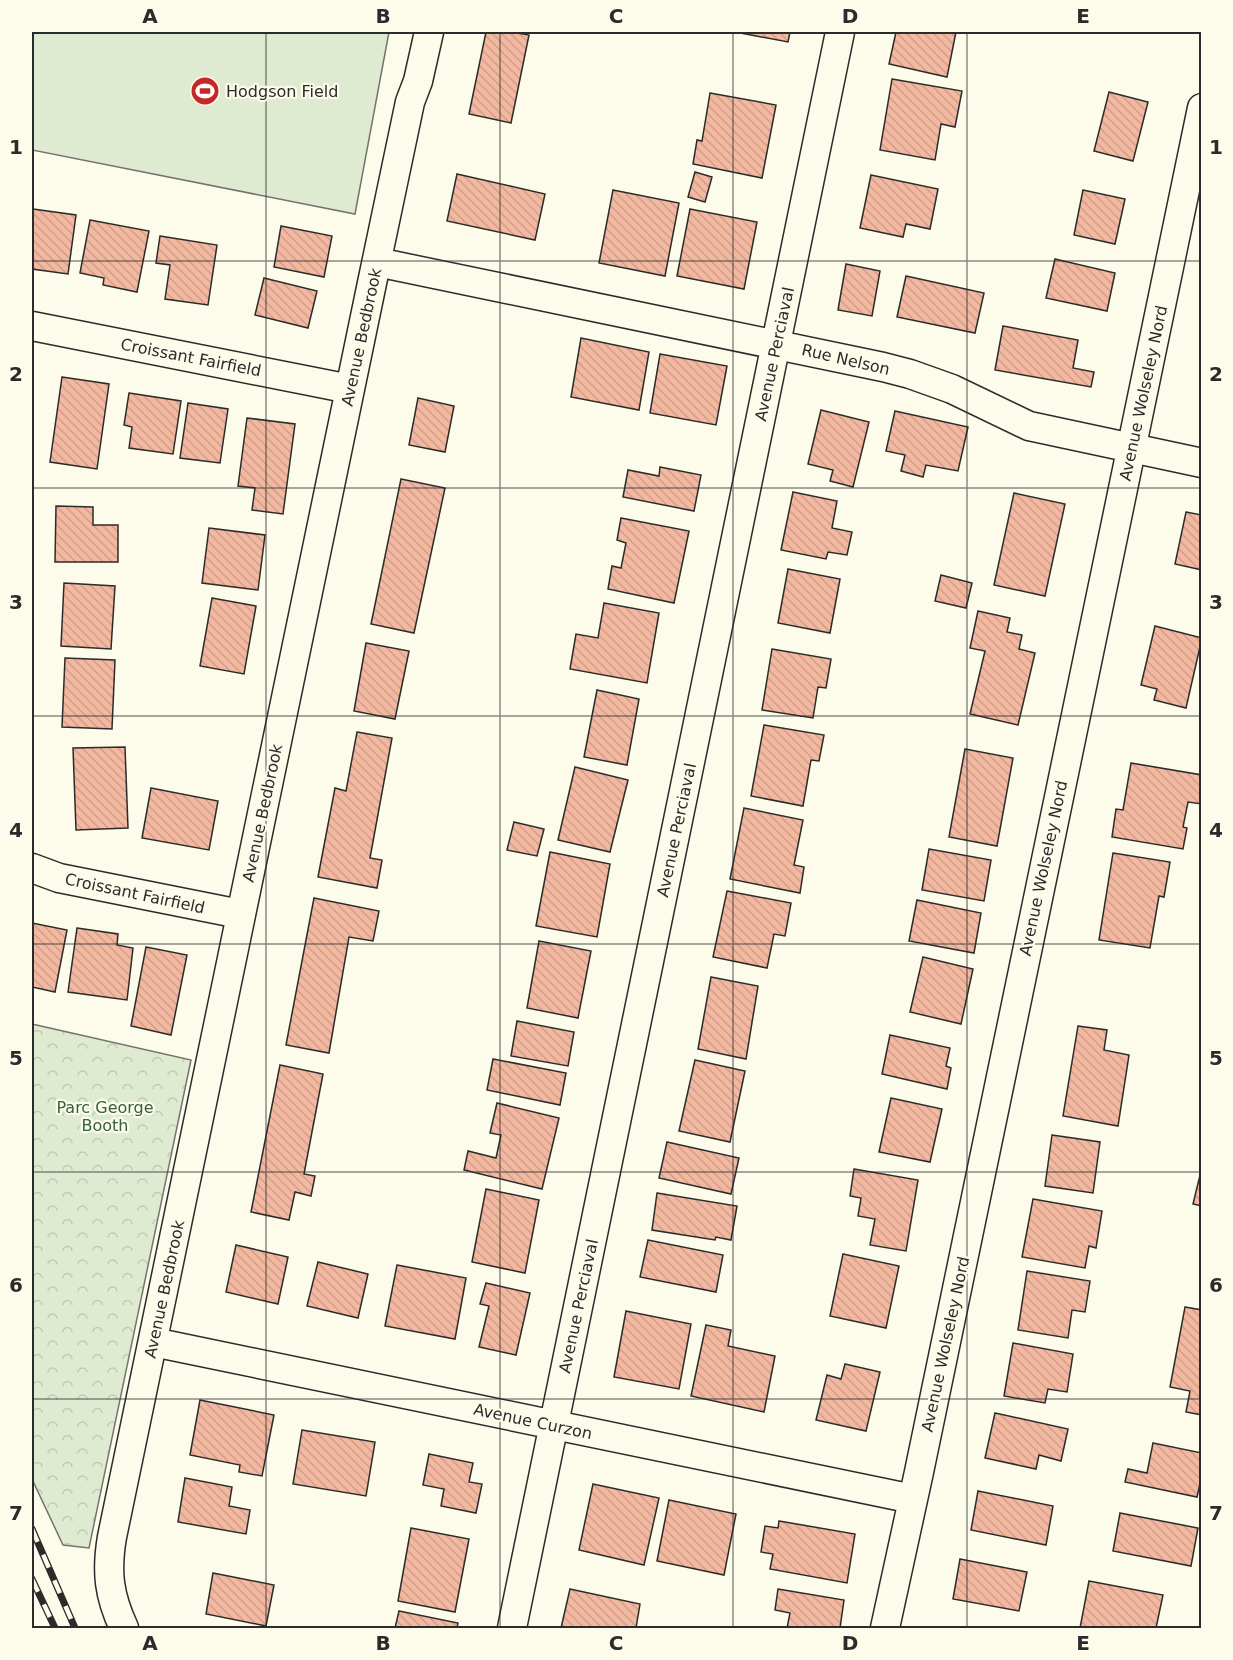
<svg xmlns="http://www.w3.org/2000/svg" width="1233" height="1660" font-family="'DejaVu Sans',sans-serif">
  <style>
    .park { fill: url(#park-crowns); stroke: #74746e; stroke-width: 1.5 }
    .garden { fill: #deebd1; stroke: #74746e; stroke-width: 1.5 }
    .building { fill: url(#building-back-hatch); stroke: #2b2b2b; stroke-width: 1.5 }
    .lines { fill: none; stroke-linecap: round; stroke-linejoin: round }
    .minor-casing { stroke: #2b2b2b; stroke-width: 31 }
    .minor { stroke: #fdfbea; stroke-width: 28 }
    .rail-casing { stroke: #2b2b2b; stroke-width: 7 }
    .rail { stroke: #fdfbea; stroke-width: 4.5; stroke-dasharray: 14; stroke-linecap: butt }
    .grid { fill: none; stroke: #2b2b2b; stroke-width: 1.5; stroke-opacity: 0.55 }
    .labels { text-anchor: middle; stroke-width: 4.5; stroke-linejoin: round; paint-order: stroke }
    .poi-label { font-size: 16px; fill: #2b2b2b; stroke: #fdfbea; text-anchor: start }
    .street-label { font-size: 16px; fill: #2b2b2b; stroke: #fdfbea }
    .park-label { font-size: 16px; fill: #34623c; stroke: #fdfbea }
    .neatline { fill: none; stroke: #2b2b2b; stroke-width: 2 }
    .grid-label { font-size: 20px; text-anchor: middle; font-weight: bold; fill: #2b2b2b }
  </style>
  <defs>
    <pattern id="park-crowns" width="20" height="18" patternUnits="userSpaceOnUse" patternTransform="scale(1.5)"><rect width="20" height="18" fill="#deebd1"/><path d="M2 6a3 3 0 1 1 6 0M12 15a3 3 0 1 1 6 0" fill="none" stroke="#bfcab4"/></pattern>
    <pattern id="building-back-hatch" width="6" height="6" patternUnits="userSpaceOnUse" patternTransform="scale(1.5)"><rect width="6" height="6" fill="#f2b8a0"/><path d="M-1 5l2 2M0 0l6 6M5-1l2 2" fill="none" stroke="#d09e8a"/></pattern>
  </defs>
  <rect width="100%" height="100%" fill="#fdfbea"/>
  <path class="park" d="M32 1024 191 1060 89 1548 63 1545 32 1479Z"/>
  <path class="garden" d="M32 32H389L355 214 32 150Z"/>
  <path class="building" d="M486 32H512L529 35 511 123 469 114Z
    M735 32H790L788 42Z
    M896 32H956L947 77 889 64Z
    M892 79 962 91 955 127 941 124 935 160 880 150Z
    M1109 92 1148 102 1133 161 1094 151Z
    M710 93 776 105 762 178 693 164 697 140 702 141Z
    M695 172 712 177 705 202 688 197Z
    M457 174 545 194 535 240 447 221Z
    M871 175 938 189 930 229 906 224 903 237 860 228Z
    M613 190 679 203 665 276 599 263Z
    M1083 190 1125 199 1115 244 1074 235Z
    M33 209 76 215 68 274 32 269Z
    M690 209 757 222 744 289 677 276Z
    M90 220 149 231 137 292 103 285 104 278 80 273Z
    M281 226 332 236 324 277 274 267Z
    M160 236 217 245 208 305 165 299 170 265 156 263Z
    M1055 259 1115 273 1107 311 1046 298Z
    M846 264 880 271 872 316 838 310Z
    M906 276 984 293 975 333 897 317Z
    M264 278 317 291 308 328 255 315Z
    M1003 326 1078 340 1073 368 1094 372 1091 387 995 370Z
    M581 338 649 352 639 410 571 397Z
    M660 354 727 366 716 425 650 413Z
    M62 377 109 384 97 469 50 462Z
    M129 393 181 401 173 454 129 448 132 427 124 425Z
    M418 398 454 406 445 452 409 445Z
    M188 403 228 409 220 463 180 458Z
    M821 410 869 422 853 487 830 481 833 470 808 464Z
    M895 411 968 427 958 471 926 465 923 477 901 471 905 455 886 451Z
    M247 418 295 424 283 514 252 510 255 488 238 486Z
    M660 467 701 475 694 511 623 497 628 470 659 476Z
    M401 479 445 488 414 633 371 624Z
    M793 492 837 501 832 528 852 532 847 555 828 552 826 559 781 550Z
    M1014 493 1065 504 1045 596 994 585Z
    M56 506 93 507V525H118V562H55Z
    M1186 512 1202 515V570L1175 564Z
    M621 518 689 531 674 603 608 589 612 566 621 568 626 543 617 540Z
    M209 528 265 535 258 590 202 583Z
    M788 569 840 579 830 633 778 623Z
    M941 575 972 583 966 608 935 601Z
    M64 583 115 586 111 649 61 646Z
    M212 598 256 606 244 674 200 666Z
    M604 603 659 613 647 683 570 669 576 634 598 638Z
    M978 611 1010 618 1007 632 1022 635 1019 649 1035 653 1018 725 970 714 985 651 970 648Z
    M1155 626 1202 638 1186 708 1154 700 1157 689 1141 685Z
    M366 643 409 651 395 719 354 711Z
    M772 649 831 659 826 688 818 687 813 718 762 710Z
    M65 658 115 660 112 729 62 727Z
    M597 690 639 699 627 765 584 757Z
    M764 725 824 735 819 761 811 760 803 806 751 796Z
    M357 732 392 738 370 858 382 860 377 888 318 877 335 788 346 791Z
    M125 747 128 828 76 830 73 748Z
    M965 749 1013 758 997 846 949 837Z
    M1131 763 1202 775V804L1188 802 1183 827 1187 828 1183 849 1112 837 1116 809 1123 810Z
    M575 767 628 780 610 852 558 840Z
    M151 788 218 801 209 850 142 838Z
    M744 808 803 820 794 865 804 867 800 893 730 879Z
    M514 822 544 829 537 856 507 850Z
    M929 849 991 860 984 901 922 890Z
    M550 852 610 864 597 937 536 926Z
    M1113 853 1170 862 1164 897 1159 896 1150 948 1099 940Z
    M727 891 791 903 785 936 774 934 767 968 713 957Z
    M314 898 379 911 373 941 349 937 329 1053 286 1045Z
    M917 900 981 913 974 953 909 941Z
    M32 923 67 930 55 992 32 987Z
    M77 928 118 934 117 945 133 948 127 1000 68 992Z
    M539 941 591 951 578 1018 527 1008Z
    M146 947 187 955 171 1035 131 1026Z
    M923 957 973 969 961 1024 910 1012Z
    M711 977 758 986 746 1059 698 1049Z
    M517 1021 574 1032 568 1066 511 1056Z
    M1078 1026 1107 1030 1104 1050 1129 1055 1118 1126 1063 1116Z
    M890 1035 950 1048 946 1066 951 1068 947 1089 882 1074Z
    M493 1059 566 1073 560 1105 487 1090Z
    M695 1060 745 1071 730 1142 679 1131Z
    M280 1065 323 1074 304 1174 315 1176 311 1196 295 1192 289 1220 251 1212Z
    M891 1098 942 1109 930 1162 879 1152Z
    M497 1103 559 1118 542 1189 464 1170 468 1151 496 1158 501 1135 490 1133Z
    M1052 1135 1100 1142 1093 1193 1045 1186Z
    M667 1142 739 1158 731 1194 659 1178Z
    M1202 1167V1206L1193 1204Z
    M854 1169 918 1180 906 1251 870 1245 875 1219 858 1216 861 1198 850 1196Z
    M486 1189 539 1200 525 1273 472 1262Z
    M657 1193 737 1206 731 1240 716 1237 715 1240 652 1230Z
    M1033 1199 1102 1211 1096 1248 1089 1246 1085 1268 1022 1257Z
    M648 1240 723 1255 716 1292 640 1277Z
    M236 1245 288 1257 278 1304 226 1292Z
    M843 1254 899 1266 886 1328 830 1316Z
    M318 1262 368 1274 358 1318 307 1306Z
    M397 1265 466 1278 455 1339 385 1326Z
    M1027 1271 1090 1281 1085 1312 1072 1310 1068 1338 1018 1330Z
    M486 1283 530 1293 516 1355 479 1347 489 1306 480 1304Z
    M1185 1307 1202 1310V1415L1186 1412 1190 1391 1170 1387Z
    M626 1311 691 1324 679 1389 614 1377Z
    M706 1325 731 1330 728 1346 775 1356 764 1412 691 1396Z
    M1013 1343 1073 1354 1067 1392 1048 1389 1045 1403 1004 1396Z
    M845 1364 880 1372 866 1431 816 1420 827 1375 841 1379Z
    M200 1400 274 1415 262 1476 239 1472 240 1465 190 1455Z
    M995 1413 1068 1429 1061 1461 1039 1455 1036 1469 985 1458Z
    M302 1430 375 1442 366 1496 293 1484Z
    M1153 1443 1202 1453V1475L1197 1497 1125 1482 1128 1469 1147 1473Z
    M429 1454 473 1463 469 1482 482 1484 476 1513 441 1506 444 1489 423 1485Z
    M185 1478 232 1487 229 1506 250 1510 246 1534 178 1522Z
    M593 1484 659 1498 644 1565 579 1550Z
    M978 1491 1053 1506 1046 1545 971 1530Z
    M669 1500 736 1514 724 1575 657 1561Z
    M1120 1513 1198 1528 1191 1566 1113 1551Z
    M779 1521 855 1534 847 1583 770 1569 773 1554 761 1552 765 1526 778 1528Z
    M411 1528 469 1539 455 1612 398 1601Z
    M960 1559 1027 1572 1019 1611 953 1599Z
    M213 1573 274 1585 266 1626 206 1614Z
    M1089 1581 1163 1595 1156 1628H1080Z
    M570 1589 640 1604 636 1628 626 1627V1628H561Z
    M778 1589 844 1600 840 1628H787L790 1613 775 1610Z
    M399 1611 458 1623 457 1628H395Z"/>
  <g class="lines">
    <g class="minor-casing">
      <path id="minor" d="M377 262 883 367 910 374 952 389 1029 426 1202 463
        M32 326 350 389
        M32 868 59 878 240 914
        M153 1342 913 1499
        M124 1628C109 1596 106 1572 112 1537L372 283 410 102 418 81 429 32
        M512 1628 840 32
        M885 1628 919 1472 1202 108"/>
    </g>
    <use href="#minor" class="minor"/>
    <g class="rail-casing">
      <path id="rail" d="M32 1529 75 1628
        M32 1579 55 1628"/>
    </g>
    <use href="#rail" class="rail"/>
  </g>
  <path class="grid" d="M266 32V1628M500 32V1628M733 32V1628M967 32V1628M32 261H1202M32 488H1202M32 716H1202M32 944H1202M32 1172H1202M32 1399H1202"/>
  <defs>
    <g id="stadium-disc" transform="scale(1.5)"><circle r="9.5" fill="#c62828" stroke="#fdfbea"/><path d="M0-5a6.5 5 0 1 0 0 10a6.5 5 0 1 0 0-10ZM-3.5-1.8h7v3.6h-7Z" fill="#fff"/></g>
  </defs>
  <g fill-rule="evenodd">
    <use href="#stadium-disc" x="205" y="91"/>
  </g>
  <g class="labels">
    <g class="poi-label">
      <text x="226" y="97">Hodgson Field</text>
    </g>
    <g class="street-label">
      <text transform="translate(361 337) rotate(-78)" y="6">Avenue Bedbrook</text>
      <text transform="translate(774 354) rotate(-78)" y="6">Avenue Perciaval</text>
      <text transform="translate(191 357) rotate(11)" y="6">Croissant Fairfield</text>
      <text transform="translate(846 359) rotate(13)" y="6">Rue Nelson</text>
      <text transform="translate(1143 393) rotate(-78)" y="6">Avenue Wolseley Nord</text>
      <text transform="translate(262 813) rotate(-78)" y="6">Avenue Bedbrook</text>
      <text transform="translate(676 830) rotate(-78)" y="6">Avenue Perciaval</text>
      <text transform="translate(1043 868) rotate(-78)" y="6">Avenue Wolseley Nord</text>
      <text transform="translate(135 893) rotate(12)" y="6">Croissant Fairfield</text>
      <text transform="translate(164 1289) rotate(-78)" y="6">Avenue Bedbrook</text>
      <text transform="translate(578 1306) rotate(-78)" y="6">Avenue Perciaval</text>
      <text transform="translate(945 1344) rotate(-78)" y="6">Avenue Wolseley Nord</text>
      <text transform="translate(533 1421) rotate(12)" y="6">Avenue Curzon</text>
    </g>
    <g class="park-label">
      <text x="105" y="1113">Parc George<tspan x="105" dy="18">Booth</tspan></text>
    </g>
  </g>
  <rect width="1233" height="1660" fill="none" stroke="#fdfbea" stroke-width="66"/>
  <rect x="33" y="33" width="1167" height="1594" class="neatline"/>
  <g class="grid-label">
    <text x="150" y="23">A</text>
    <text x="383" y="23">B</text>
    <text x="616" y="23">C</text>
    <text x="850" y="23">D</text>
    <text x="1083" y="23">E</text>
    <text x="16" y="154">1</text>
    <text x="1216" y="154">1</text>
    <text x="16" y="381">2</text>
    <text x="1216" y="381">2</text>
    <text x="16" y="609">3</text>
    <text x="1216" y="609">3</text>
    <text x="16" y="837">4</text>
    <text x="1216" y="837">4</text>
    <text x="16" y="1065">5</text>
    <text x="1216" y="1065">5</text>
    <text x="16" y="1292">6</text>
    <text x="1216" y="1292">6</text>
    <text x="16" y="1520">7</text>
    <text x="1216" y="1520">7</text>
    <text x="150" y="1650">A</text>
    <text x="383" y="1650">B</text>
    <text x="616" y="1650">C</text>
    <text x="850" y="1650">D</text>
    <text x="1083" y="1650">E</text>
  </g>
</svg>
